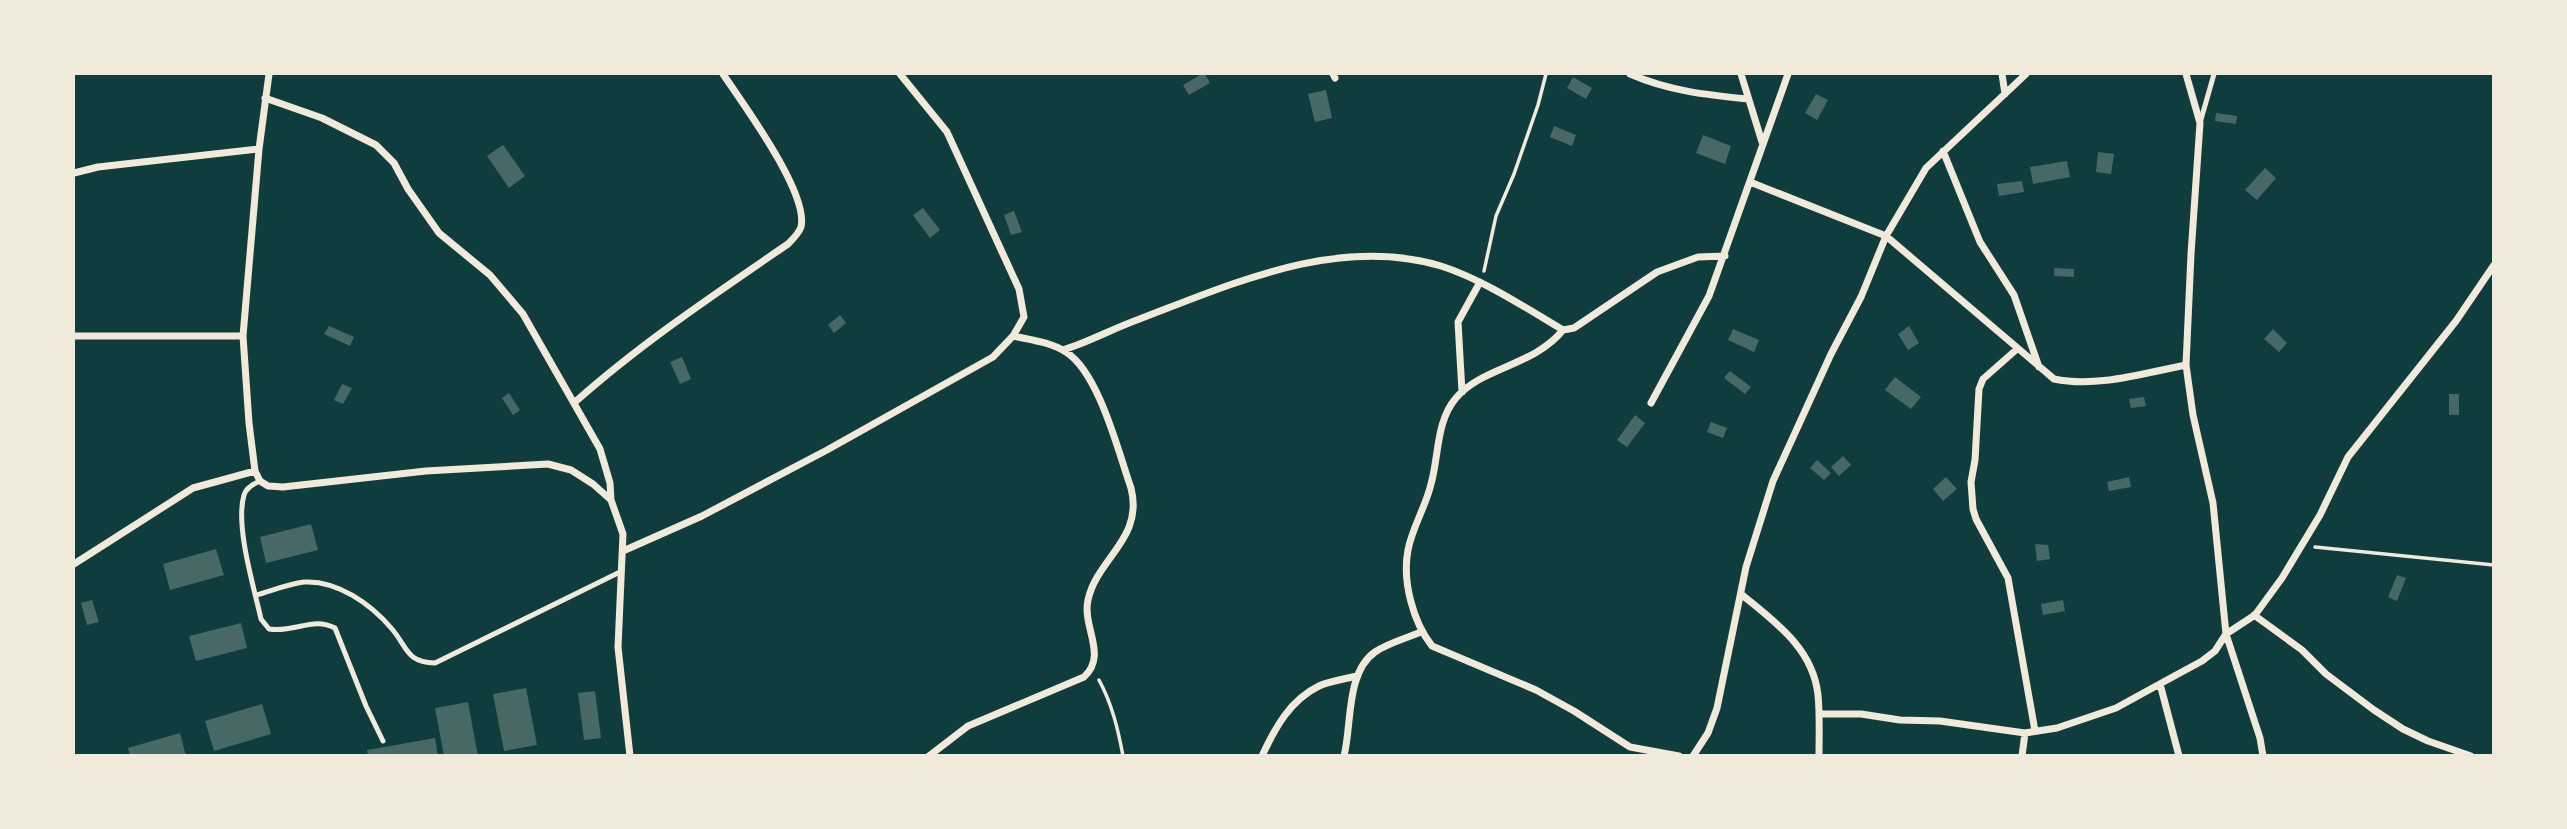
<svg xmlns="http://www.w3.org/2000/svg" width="2567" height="829" font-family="Ubuntu,sans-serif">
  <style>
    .building { fill: #486865 }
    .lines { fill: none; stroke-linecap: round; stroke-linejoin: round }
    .path { stroke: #f1e9da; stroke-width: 3.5 }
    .service { stroke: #f1e9da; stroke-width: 5 }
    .minor { stroke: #f1e9da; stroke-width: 7 }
  </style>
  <rect width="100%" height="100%" fill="#0f3d3e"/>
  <path class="building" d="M1202 74H1205L1210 83 1189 95 1183 85Z
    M1573 77 1592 88 1586 99 1567 88Z
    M1326 90 1332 118 1315 122 1308 94Z
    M1816 94 1828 100 1817 120 1805 113Z
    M2216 113 2237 116 2236 124 2215 121Z
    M1554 126 1576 135 1572 146 1550 137Z
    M1703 135 1731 146 1725 164 1696 153Z
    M503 145 525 176 509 188 487 156Z
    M2098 152 2114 154 2111 174 2096 172Z
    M2067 161 2070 177 2033 184 2030 167Z
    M2265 168 2276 178 2257 200 2245 190Z
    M2022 181 2024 192 1999 196 1997 184Z
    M923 208 940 230 930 238 913 215Z
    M1014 211 1022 232 1011 235 1004 215Z
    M2054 268 2074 269V277L2054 276Z
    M840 315 846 323 834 333 828 325Z
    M329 326 354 337 350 346 324 334Z
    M1909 326 1919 343 1908 350 1898 334Z
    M1733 329 1759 340 1754 352 1728 340Z
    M2273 329 2287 343 2279 352 2264 339Z
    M682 357 691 379 680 384 670 362Z
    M1730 371 1751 387 1745 394 1724 378Z
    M1895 377 1921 397 1911 409 1885 390Z
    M342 384 352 388 343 404 334 400Z
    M509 393 520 410 513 415 502 398Z
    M2449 394H2459V415H2449Z
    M2144 397 2146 406 2131 408 2129 399Z
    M1635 415 1645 423 1627 447 1617 440Z
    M1711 422 1727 428 1723 438 1707 432Z
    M1843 456 1851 465 1839 476 1831 467Z
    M1817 460 1831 473 1824 480 1810 468Z
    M1946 477 1957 489 1943 501 1933 489Z
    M2129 477 2131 487 2109 491 2107 482Z
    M311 524 318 550 266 563 260 537Z
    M2035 544 2048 545 2050 559 2037 561Z
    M216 549 224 575 170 590 163 564Z
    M2397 575 2406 578 2397 601 2388 597Z
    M92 600 99 622 87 625 81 603Z
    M2063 600 2065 611 2043 615 2041 604Z
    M241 623 247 648 196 661 189 636Z
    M526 688 537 745 504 751 493 694Z
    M595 691 601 738 584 740 578 693Z
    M468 702 478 756H444L435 708Z
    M262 704 271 734 214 751 205 721Z
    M180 733 186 756H130L128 748Z
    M435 738 438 756H368L367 750Z"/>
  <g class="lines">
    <path class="path" d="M1484 271 1496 216 1514 174 1538 105 1546 74
      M2315 547 2494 565
      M1099 680C1112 704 1118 729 1123 756"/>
    <path class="service" d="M2200 123 2214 74
      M260 481C253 484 246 488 244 495 235 526 254 587 261 619L269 629C295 633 313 616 335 628L366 706 383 741
      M256 595C271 591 288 584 304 582 337 580 371 604 392 629 408 648 406 662 435 663L620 572"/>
    <path class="minor" d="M269 74 259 149 243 336 249 423 255 471 260 481 268 486 283 487 426 471 548 464 571 470 593 484 611 500 623 534 618 647 630 756
      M1333 74 1335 78
      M1630 74C1669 91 1707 95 1748 99
      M1741 74 1762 142
      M2002 74 2005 94
      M265 98 322 118 376 145 394 163 408 189 439 233 490 275 523 314 600 449 610 483 611 500
      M1943 151 1980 242 2014 295 2039 367
      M74 173 98 167 259 149
      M1750 182 1886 236 2054 379C2097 388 2144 373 2186 365
      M1563 330C1534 366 1482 367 1456 398 1436 421 1439 456 1431 484 1426 506 1412 528 1408 550 1402 581 1413 622 1432 646L1536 690 1574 711 1630 747 1679 756
      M74 336H243
      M2017 349 1983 379 1979 389 1975 460 1971 482 1973 509 1976 519 2008 578 2035 731
      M1063 350C1089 342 1112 329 1137 320 1232 284 1337 235 1441 266 1482 279 1526 308 1563 330L1574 328 1657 272 1698 257 1725 256
      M1462 392 1458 322 1480 282
      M574 403C640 344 715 294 788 244 793 239 799 233 801 227 809 193 743 104 723 74
      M1651 403 1709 296 1788 74
      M623 551 702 516 827 450 993 357 1013 336 1024 317 1019 289 947 132 900 74
      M74 564 193 488 255 471
      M1741 594C1775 622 1813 648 1818 695 1820 715 1819 736 1819 756
      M2254 615 2302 650 2326 674 2374 710 2403 729 2428 741 2471 756
      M2160 684 2179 756
      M1819 714H1861L1900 720 1940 721 2025 733 2057 728 2116 708 2167 680 2202 661 2215 651 2226 634 2213 503 2193 415 2186 365 2191 254 2200 123 2186 74
      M929 756 968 726 1084 677C1108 655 1082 627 1088 600 1097 558 1144 539 1131 488 1118 451 1099 373 1066 352 1050 342 1031 340 1013 336
      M1262 756C1275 728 1290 700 1319 686 1330 681 1345 679 1357 676
      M1344 756C1352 724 1346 672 1375 652 1388 643 1407 638 1421 632
      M1693 756 1708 733 1717 708 1746 567 1773 481 1831 354 1861 297 1886 236 1926 168 2026 74
      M2022 756 2025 733
      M2263 756 2260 738 2226 634 2255 615 2282 578 2320 515 2348 457 2456 321 2494 265"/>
  </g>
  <rect width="2567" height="829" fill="none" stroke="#f1e9da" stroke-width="150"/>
</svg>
